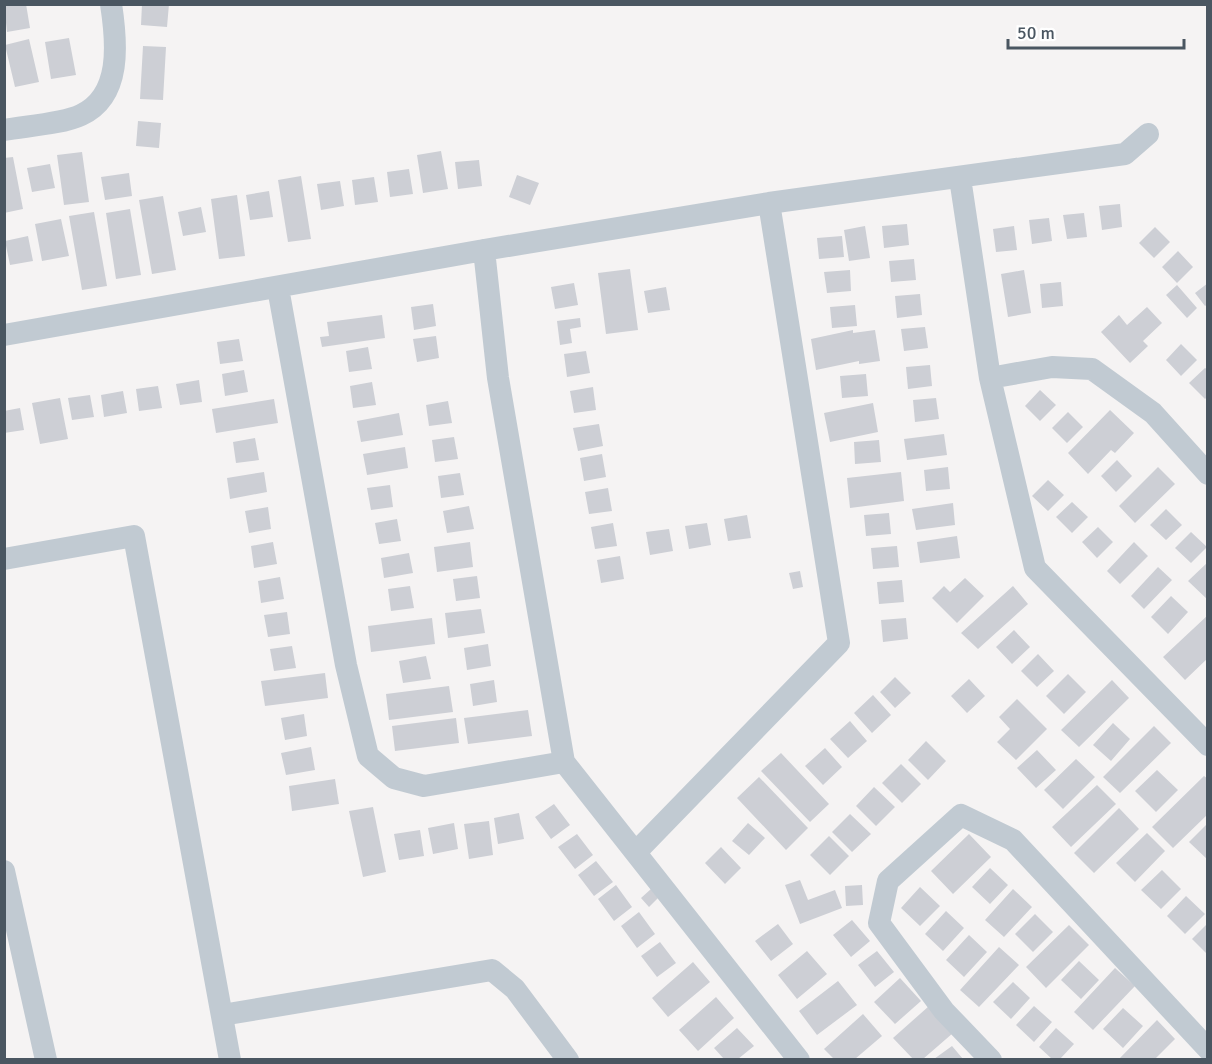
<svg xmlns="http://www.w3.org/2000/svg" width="1212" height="1064" font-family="Signika,sans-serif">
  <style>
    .building { fill: #cdcfd5 }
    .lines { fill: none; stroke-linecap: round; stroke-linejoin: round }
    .minor { stroke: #c1cad2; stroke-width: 22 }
  </style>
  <rect width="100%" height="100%" fill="#f5f3f3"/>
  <path class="building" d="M4 4H26L30 28 7 32Z
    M142 4H169L167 27 141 25Z
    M69 38 76 75 51 79 45 42Z
    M29 39 39 82 15 87 5 45Z
    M143 46 166 47 163 100 140 99Z
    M138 121 161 123 159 148 136 146Z
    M441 151 448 189 423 193 417 155Z
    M82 152 89 202 64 205 57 155Z
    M13 157 23 209 4 213V158Z
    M479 160 482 186 458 189 455 162Z
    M50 164 55 188 32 192 27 168Z
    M409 169 413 194 390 197 387 172Z
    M129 173 132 196 105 200 101 177Z
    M517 175 539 183 530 205 509 197Z
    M301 176 311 239 288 242 278 180Z
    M374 177 378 202 355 205 352 180Z
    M340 181 344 206 321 210 317 184Z
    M269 191 273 217 250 220 246 195Z
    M237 195 245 256 219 259 211 199Z
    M163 196 176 270 152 274 139 200Z
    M1120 204 1122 227 1102 230 1099 206Z
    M201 207 206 232 183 236 178 212Z
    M130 209 141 275 116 279 106 213Z
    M94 212 107 286 82 290 69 216Z
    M1084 213 1087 237 1067 239 1063 215Z
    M1049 218 1052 241 1032 244 1029 220Z
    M61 219 69 256 42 261 35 224Z
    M907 224 909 245 884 248 882 226Z
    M865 226 870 258 849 261 844 230Z
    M1014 226 1017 250 996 252 993 229Z
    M1155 227 1170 242 1154 258 1139 243Z
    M28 236 33 261 10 265 5 241Z
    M842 236 844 257 819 259 817 238Z
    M1178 251 1193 267 1177 283 1162 267Z
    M914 259 916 280 891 282 889 261Z
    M630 269 638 330 606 334 598 273Z
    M850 270 851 291 827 293 824 272Z
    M1024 270 1031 313 1008 317 1001 274Z
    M1061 282 1063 306 1042 308 1040 284Z
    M574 283 578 305 555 309 551 287Z
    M1208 283V304L1205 306 1195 293Z
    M1177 285 1197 308 1187 318 1166 295Z
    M666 287 670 310 648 313 644 291Z
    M920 294 922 315 897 318 895 296Z
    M433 304 436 326 414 330 411 307Z
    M855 305 857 326 832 328 830 307Z
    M1147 307 1162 323 1143 341 1148 346 1130 363 1101 332 1119 315 1127 325Z
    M382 315 385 338 322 347 320 337 329 336 327 322Z
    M580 318 581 327 570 329 572 343 560 345 557 321Z
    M925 327 928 348 904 351 901 329Z
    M853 330V333L875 330 880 361 859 364V361L816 370 811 339Z
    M436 336 439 358 417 362 413 339Z
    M239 339 243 361 220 364 217 342Z
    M1181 344 1197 360 1181 376 1166 360Z
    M368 347 372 369 349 372 346 351Z
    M586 351 590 373 567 377 564 354Z
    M930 365 932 386 908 389 906 367Z
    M1205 368 1208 370V396L1205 399 1189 383Z
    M244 370 248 392 225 396 222 374Z
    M866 374 868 396 842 398 840 376Z
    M199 380 202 402 180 405 176 384Z
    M372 382 376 405 353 408 350 386Z
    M158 386 162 408 139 411 136 389Z
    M593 387 596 410 574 413 570 391Z
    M1040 390 1056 405 1040 421 1025 406Z
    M123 391 127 413 104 417 101 395Z
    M90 395 94 417 72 420 68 398Z
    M60 398 68 439 40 444 32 403Z
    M936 398 939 419 915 422 913 400Z
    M274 399 278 423 216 433 212 409Z
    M448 401 452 423 429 426 426 405Z
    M873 403 878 432 830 442 824 413Z
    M20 408 24 430 4 433V411Z
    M1110 410 1134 433 1115 453 1111 450 1088 474 1068 453Z
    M1068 412 1083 427 1067 443 1052 428Z
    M399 413 403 435 361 442 357 421Z
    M599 424 603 446 578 451 573 428Z
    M944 434 947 455 907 460 904 439Z
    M454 437 458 459 435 462 432 440Z
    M255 438 259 460 236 463 233 442Z
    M879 440 881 462 855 464 854 442Z
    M405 447 408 468 367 475 363 454Z
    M602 454 606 477 584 481 580 458Z
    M1117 460 1132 476 1116 492 1101 476Z
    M948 467 950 489 926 491 924 470Z
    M1158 467 1175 484 1135 523 1119 506Z
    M264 472 267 492 230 499 227 478Z
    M901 472 904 501 850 508 847 478Z
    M460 473 464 495 441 498 438 476Z
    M1048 480 1064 495 1048 511 1032 496Z
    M390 485 393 507 371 510 367 488Z
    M608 488 612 511 589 514 585 492Z
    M1072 502 1088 517 1072 533 1056 517Z
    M953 503 955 525 916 530 912 509Z
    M469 506 474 529 447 533 443 511Z
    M268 507 271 529 249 533 245 511Z
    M1166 509 1182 525 1166 540 1150 525Z
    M889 513 891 534 866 536 864 515Z
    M747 515 751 538 728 541 724 519Z
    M397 519 401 541 379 544 375 523Z
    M613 523 617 546 595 549 591 527Z
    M707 523 711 545 689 549 685 526Z
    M1098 527 1113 542 1097 558 1082 542Z
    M669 529 673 551 650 555 646 532Z
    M1191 532 1207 547 1191 563 1175 548Z
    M957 536 960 558 920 563 917 542Z
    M273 542 277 564 254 568 251 546Z
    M470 542 473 567 437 572 434 547Z
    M1134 542 1148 556 1120 584 1107 571Z
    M897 546 899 567 873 569 871 548Z
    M409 553 413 573 384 578 381 558Z
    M620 556 624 579 601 583 597 560Z
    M1208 562V600L1188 581Z
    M1158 567 1172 580 1144 609 1131 596Z
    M800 571 803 587 793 589 789 573Z
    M477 576 480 598 456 601 453 579Z
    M280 577 284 599 261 603 258 581Z
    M965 578 984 596 957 623 932 598 944 586 950 592Z
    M902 580 904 602 879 604 877 582Z
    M410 586 414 608 391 611 388 589Z
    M1013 586 1028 604 978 649 961 633Z
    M1171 596 1188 612 1168 634 1151 617Z
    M481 609 485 633 448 638 445 613Z
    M287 612 290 634 268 637 264 615Z
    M1208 615V658L1185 680 1163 657Z
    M432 618 435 644 371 652 368 626Z
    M906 618 908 639 883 642 881 620Z
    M1014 630 1030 647 1012 664 996 647Z
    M488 644 491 666 467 670 464 648Z
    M292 646 296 668 274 671 270 649Z
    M1038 654 1054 671 1037 687 1021 671Z
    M426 656 431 679 403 683 399 661Z
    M325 673 328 698 265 706 261 681Z
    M1068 674 1086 692 1064 714 1046 696Z
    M895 677 911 693 895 708 880 692Z
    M969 679 985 696 967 713 951 696Z
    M494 680 497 702 473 706 470 684Z
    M1112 680 1129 698 1079 747 1061 730Z
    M449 686 453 712 389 720 386 694Z
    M873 695 891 715 872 733 854 713Z
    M1017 699 1047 729 1016 760 997 742 1010 729 999 717Z
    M528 710 532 736 468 744 464 718Z
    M304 714 307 736 285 740 281 718Z
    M456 718 459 743 395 751 392 726Z
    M850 721 867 741 848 758 830 739Z
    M1113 723 1130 739 1111 761 1093 745Z
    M1154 726 1171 743 1120 793 1103 777Z
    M926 741 946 761 928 780 908 760Z
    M311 747 315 770 286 775 281 753Z
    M825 748 842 767 823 785 805 766Z
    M1037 750 1056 770 1036 788 1017 768Z
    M781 753 829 804 810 822 761 771Z
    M1076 759 1095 777 1063 809 1044 790Z
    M901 764 921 784 902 803 882 783Z
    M1157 770 1178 790 1156 812 1135 791Z
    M1204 776 1208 779V814L1173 848 1152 827Z
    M759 777 808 828 786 850 737 798Z
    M335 779 339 804 292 811 289 786Z
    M1097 785 1116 804 1071 847 1052 827Z
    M874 787 895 807 876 826 856 806Z
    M554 804 570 825 551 839 535 817Z
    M373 807 386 872 363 877 349 811Z
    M1119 808 1139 829 1094 873 1074 853Z
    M519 813 524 839 498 844 494 818Z
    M850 814 871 834 852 852 832 832Z
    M489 821 493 855 469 859 464 824Z
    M454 823 458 849 433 854 428 828Z
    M748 823 765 838 749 855 732 841Z
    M1208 823V860L1189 842Z
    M420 830 424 856 399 860 394 834Z
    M1147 833 1165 851 1135 882 1116 863Z
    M577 834 593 855 575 869 558 847Z
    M969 834 991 857 953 894 931 871Z
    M829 836 849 856 830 875 810 855Z
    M721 847 741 868 725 884 705 863Z
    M596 861 613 882 594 896 578 875Z
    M990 868 1008 885 990 904 972 887Z
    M1162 870 1181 889 1161 909 1141 890Z
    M800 880 808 900 835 890 842 908 800 924 785 885Z
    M616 885 632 907 614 921 598 899Z
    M862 885 863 905 846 906 845 886Z
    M920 887 940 906 920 926 901 908Z
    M651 889 658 898 649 907 641 898Z
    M1013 889 1032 907 1004 937 985 920Z
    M1186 896 1205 914 1185 934 1167 916Z
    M946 911 964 928 943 951 925 934Z
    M639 912 655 934 637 948 621 926Z
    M1035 914 1053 932 1033 952 1015 934Z
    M852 920 870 941 851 957 833 935Z
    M1208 923V955L1192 939Z
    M778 924 793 944 771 961 755 941Z
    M1069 925 1089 945 1046 988 1026 967Z
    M969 935 987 952 964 977 946 960Z
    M660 942 676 963 657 977 641 956Z
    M999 947 1019 965 979 1007 960 990Z
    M807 951 827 974 797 999 778 975Z
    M877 951 894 972 875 987 858 965Z
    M1079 961 1099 980 1081 999 1061 980Z
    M693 962 710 982 668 1017 652 998Z
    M1115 968 1135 986 1093 1030 1074 1012Z
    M900 978 921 1001 895 1024 874 1002Z
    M838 981 857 1005 817 1035 799 1011Z
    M1013 982 1030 998 1011 1019 993 1002Z
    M716 997 734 1018 698 1051 679 1030Z
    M929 1006 953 1033 923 1059H913L893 1038Z
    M1034 1006 1052 1022 1034 1042 1016 1025Z
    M1123 1008 1143 1026 1123 1048 1103 1029Z
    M863 1014 882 1036 855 1059H834L824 1049Z
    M1157 1020 1175 1039 1155 1059H1119Z
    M737 1028 754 1046 738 1059H724L714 1048Z
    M1056 1028 1074 1044 1060 1059H1052L1039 1047Z
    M952 1046 963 1059H934Z"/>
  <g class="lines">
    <path class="minor" d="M4 130C26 126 62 124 81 115 122 96 117 43 111 4
      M960 178 990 378 1035 568 1208 745
      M484 250 498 378 564 762 799 1060
      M278 288 346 665 368 756 394 778 424 786 564 762
      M4 335 484 250 769 203 1125 154 1148 134
      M990 378 1052 367 1092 369 1153 413 1208 474
      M4 559 134 536 230 1060
      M637 851 839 643 769 203
      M4 871 46 1060
      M222 1015 492 970 515 989 568 1060
      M991 1060 944 1011 879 923 888 881 961 815 1013 840 1208 1049"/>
  </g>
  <rect width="1212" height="1064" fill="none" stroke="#4a5661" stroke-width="12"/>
  <path d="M1008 39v9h176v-9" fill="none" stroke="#4a5661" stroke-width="3"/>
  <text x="1017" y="39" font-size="18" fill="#4a5661" stroke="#ffffff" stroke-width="4.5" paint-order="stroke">50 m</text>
</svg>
